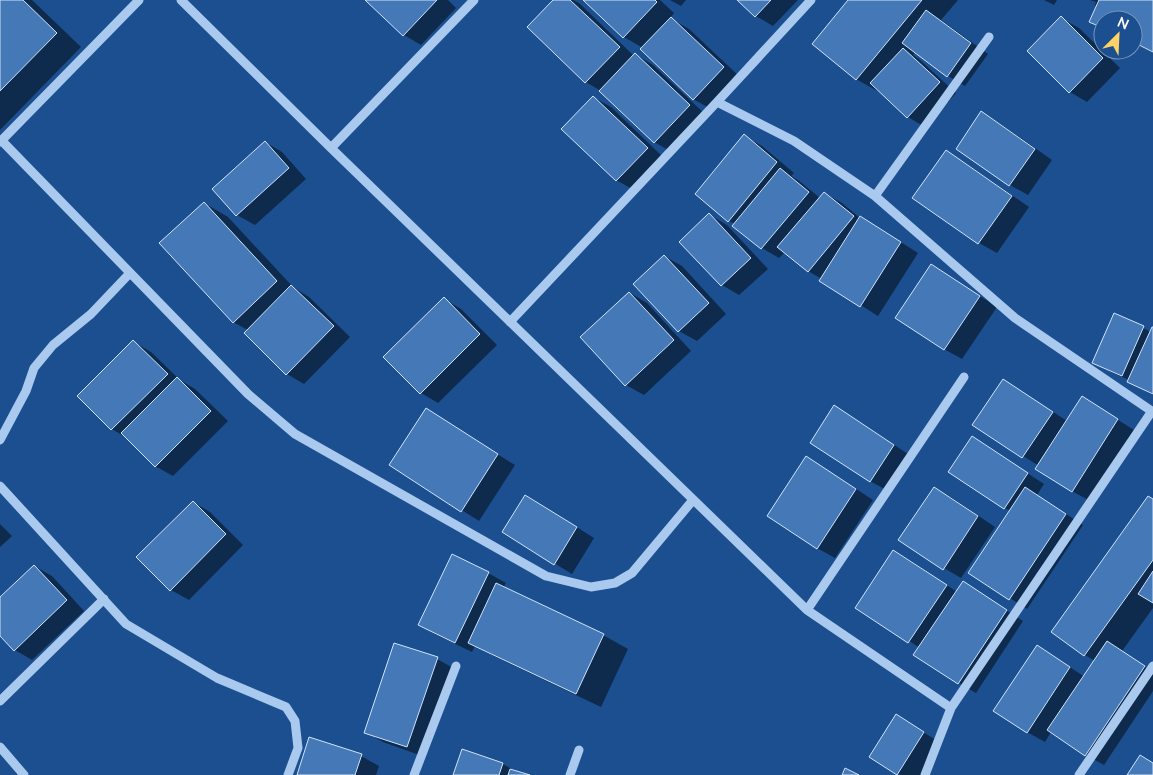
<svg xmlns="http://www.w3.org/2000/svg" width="1153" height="775" font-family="Lato,sans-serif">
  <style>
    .shadow { fill: #0007 }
    .building { fill: #4478b7; stroke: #cfe3fa }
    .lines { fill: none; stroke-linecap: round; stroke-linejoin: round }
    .minor { stroke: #a9c9ee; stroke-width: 9 }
  </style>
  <rect width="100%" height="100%" fill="#1b4f8f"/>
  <path class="shadow" d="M0 0H32L81 47 0 130Z
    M367 0H448L456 8 421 45 404 35Z
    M554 0H573L579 3 634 56 635 54 653 65 707 116 672 152 654 142 601 91 586 82 528 27Z
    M585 0H660L674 13 670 18 689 29 741 78 711 109 693 99 643 48 624 37Z
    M670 0H686L681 6Z
    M739 0H798L773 26 756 16Z
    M850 0H958L941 20 988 54 965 86 948 76 915 52 913 55 920 60 956 93 925 127 908 117 882 92 881 93 856 79Z
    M1044 0H1057L1054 5Z
    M1083 0 1095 5 1096 2 1090 0H1153V52L1133 43V20H1103V29L1090 21 1097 6Z
    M1061 18 1079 28 1120 68 1087 102 1070 92Z
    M593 97 611 107 664 158 634 190 616 180Z
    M982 113 999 123 1052 160 1028 195 1010 185 957 148Z
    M744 136 762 146 794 173 791 176 798 180 820 198 824 193 842 203 860 218 877 227 918 253 878 316 821 280 822 279 808 271 785 252 779 258 762 248 735 224 729 221Z
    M265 142 282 152 306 179 255 225 237 215 213 189Z
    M947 152 964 162 1029 207 997 253 979 243 914 198Z
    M204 203 228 217 293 287 309 297 350 337 304 384 287 374 248 330 233 322Z
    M710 215 727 225 768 269 739 295 722 285Z
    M664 256 682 266 726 314 697 341 679 331Z
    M931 265 997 307 962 359 944 349Z
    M630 293 647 303 691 351 644 395 626 385 582 337Z
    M444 299 461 309 497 345 438 403 421 393Z
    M1115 314 1151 332 1153 329V395L1128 381 1129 380 1111 372 1094 362Z
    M134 342 151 352 180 380 195 389 228 421 173 476 155 466 127 438 112 429Z
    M1003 381 1021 391 1067 421 1099 408 1134 430 1090 501 1072 491 1039 466 974 425Z
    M852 417 911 456 888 491 870 481Z
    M443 420 515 465 479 521 391 465Z
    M989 448 1044 484 1037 495 1083 525 1027 609 970 573 1011 511 1005 508Z
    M824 468 873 500 835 558 817 548Z
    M934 488 952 498 995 527 961 578 944 568Z
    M1153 500V608L1122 651 1153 672V691L1104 765 1086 755 1051 732 1045 742 1027 732 1054 657 1085 677 1095 661 1085 655 1052 632Z
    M193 502 210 512 243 545 189 600 171 590Z
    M543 506 594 538 572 574 554 563Z
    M0 524 12 536 0 547Z
    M894 551 911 561 957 592 980 593 1023 621 976 693 959 683 920 648 857 607Z
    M34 566 52 576 84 611 32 660 15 650 0 634V599Z
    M488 573 506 583 503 588 603 635 628 649 601 707 494 656 475 646 472 652 437 635 420 625Z
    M437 659 455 669 425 757 383 742 366 732Z
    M913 726 941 743 921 775H900L870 756Z
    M463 750 503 764 517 772 526 775H455Z
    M361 756 379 766 376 775H298Z"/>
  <path class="building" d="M0 0H23L57 33 0 91Z
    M365 0H437L403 36Z
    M553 0H570L620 47 585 83 527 27Z
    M583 0H655L657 2 623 38Z
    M737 0H771L755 17Z
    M848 0H922L856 80 812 44Z
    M1099 0H1153V52L1133 42V20H1103V28L1089 22Z
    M926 10 971 43 947 77 902 43Z
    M1061 16 1103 58 1069 93 1027 51Z
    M671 17 724 67 693 100 640 49Z
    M903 48 940 82 907 118 870 83Z
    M635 53 690 105 654 143 599 91Z
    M593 96 648 148 616 181 561 129Z
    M981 111 1035 149 1009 186 956 149Z
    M744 134 777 162 728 222 695 194Z
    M265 141 289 168 236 216 212 189Z
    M946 150 1012 196 978 244 912 198Z
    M780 168 809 192 761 249 732 226Z
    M824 192 854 216 808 272 777 247Z
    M204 202 277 281 233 323 159 243Z
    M709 213 751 258 721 286 679 242Z
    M860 216 901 242 860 307 819 281Z
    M664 255 709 303 678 332 633 284Z
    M931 264 980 296 944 350 895 318Z
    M291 285 334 326 286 375 244 333Z
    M629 292 674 340 625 386 580 337Z
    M444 297 480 334 420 394 383 357Z
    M1114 313 1144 326 1122 376 1092 363Z
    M1152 327H1153V394L1127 382Z
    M133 340 168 374 111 430 77 396Z
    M177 377 211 411 155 467 121 433Z
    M1003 379 1053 412 1022 458 972 425Z
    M1082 396 1118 419 1072 492 1035 469Z
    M834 405 894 445 870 482 810 443Z
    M426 408 498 454 461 512 389 465Z
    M972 436 1028 473 1004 509 948 472Z
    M806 456 856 489 817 549 767 516Z
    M934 487 978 516 943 570 898 540Z
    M1025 487 1066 514 1009 600 968 573Z
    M525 495 577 527 554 565 502 532Z
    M1148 496 1153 499V560L1084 656 1051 632Z
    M193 501 226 534 170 591 136 557Z
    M893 550 947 585 908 643 855 608Z
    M452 554 489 572 455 643 418 625Z
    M34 565 67 600 14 651 0 636V597Z
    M1153 571V603L1138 594Z
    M963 581 1007 610 958 684 913 655Z
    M496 583 604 634 576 694 468 643Z
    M1107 641 1145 666 1085 756 1047 730Z
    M394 643 438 657 407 747 364 733Z
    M1037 645 1070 667 1027 733 993 711Z
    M896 714 924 732 897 775 869 757Z
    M309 737 362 754 355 775H297Z
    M462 749 503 763 499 775H453Z
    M1140 755 1153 763V775H1127Z
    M845 768 859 775H842Z
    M510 769 530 775H508Z"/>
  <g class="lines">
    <path class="minor" d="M181 0 331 148 807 610 951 708
      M717 102 794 141 875 196 1015 318 1153 412
      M2 141 248 394 295 434 546 576 591 587 615 583 632 573 693 500
      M0 142 139 0
      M331 148 474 0
      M875 196 989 37
      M510 322 717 102 811 0
      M0 440 26 391 34 368 53 345 91 314 130 273
      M0 486 126 624 217 678 286 707 295 721 298 748 288 775
      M807 610 964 377
      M0 701 104 599
      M0 747 24 775
      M414 775 456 666
      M570 775 579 750
      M925 775 951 708 1152 411
      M1079 775 1153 666"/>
  </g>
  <g transform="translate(1118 35) rotate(24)"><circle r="24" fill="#1b4f8f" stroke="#7695bc"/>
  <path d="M0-4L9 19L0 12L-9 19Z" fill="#ffd166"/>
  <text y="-8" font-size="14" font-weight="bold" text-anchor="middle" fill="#ffffff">N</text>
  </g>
</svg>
